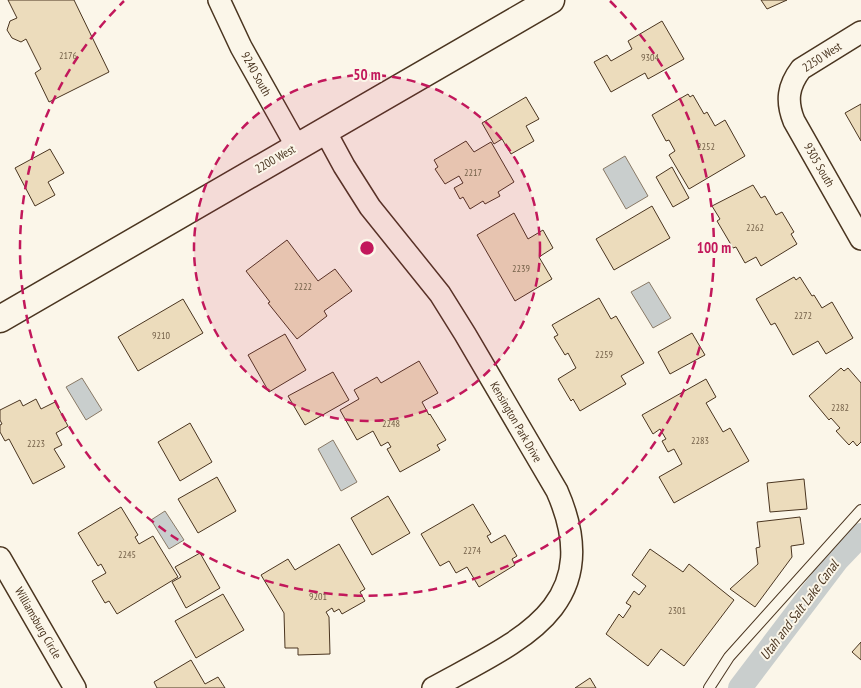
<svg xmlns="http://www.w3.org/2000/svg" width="861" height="688" font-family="'PT Sans Narrow',sans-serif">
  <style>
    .water { fill: #c9cecd; stroke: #887966 }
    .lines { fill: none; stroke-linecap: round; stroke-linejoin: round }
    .canal { stroke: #c9cecd; stroke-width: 24 }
    .building { fill: #ecdcbc; stroke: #4a3520 }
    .service-casing { stroke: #4a3520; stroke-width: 12 }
    .minor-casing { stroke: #4a3520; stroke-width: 24 }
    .tertiary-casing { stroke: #4a3520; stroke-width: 29 }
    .service { stroke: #fbf6e9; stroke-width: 10 }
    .minor { stroke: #fbf6e9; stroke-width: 21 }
    .tertiary { stroke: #fbf6e9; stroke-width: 26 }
    .ring { fill: none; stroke: #c2185b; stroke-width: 2.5; stroke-dasharray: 9 6 }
    .labels { text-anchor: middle; stroke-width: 4; stroke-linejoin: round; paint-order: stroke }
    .number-label { font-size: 10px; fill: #725f47 }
    .street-label { font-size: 12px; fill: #4a3520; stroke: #fbf6e9 }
    .water-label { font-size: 14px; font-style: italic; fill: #4a3520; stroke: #fbf6e9 }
    .centre { fill: #c2185b; stroke: #fbf6e9; stroke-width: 2.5 }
    .ring-label { font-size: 15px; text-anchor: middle; font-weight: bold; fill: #c2185b; stroke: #fbf6e9; stroke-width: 4; stroke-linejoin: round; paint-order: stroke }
  </style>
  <rect width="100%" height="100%" fill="#fbf6e9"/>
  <path class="water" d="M625 156 648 196 626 209 603 169Z
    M649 282 671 318 653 328 631 292Z
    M82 378 102 410 86 420 66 387Z
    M333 440 357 482 341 491 318 449Z
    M165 511 184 540 169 549 151 520Z"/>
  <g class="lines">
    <path class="canal" d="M740 688 837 560 861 535"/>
  </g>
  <path class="building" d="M8 0H74L109 72 49 102 35 73 41 69 26 39 21 42 12 38 7 30 10 21 17 18Z
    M761 0H787L767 9Z
    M662 21 684 59 648 79 645 73 611 92 594 62 607 55 611 61 632 49 628 41Z
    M688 94 690 97 693 95 704 114 707 112 715 126 725 120 745 156 689 189 669 155 675 151 669 140 666 141 652 115Z
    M526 97 539 119 526 126 534 141 511 154 502 139 494 144 482 123Z
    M861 104V141L845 113Z
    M466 141 474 152 491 142 514 182 498 192 500 196 485 204 483 201 470 209 463 197 460 199 454 188 463 183 459 176 445 184 435 169 438 167 434 160Z
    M50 149 64 173 48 182 55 195 35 206 15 168Z
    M672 167 689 198 673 207 656 177Z
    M753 185 761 198 765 196 776 215 782 212 794 232 791 234 797 244 761 266 756 257 745 263 736 247 733 248 717 221 720 219 712 206Z
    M652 206 670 238 614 270 596 239Z
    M514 213 528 239 543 230 553 248 539 257 552 279 515 301 477 235Z
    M287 240 318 281 335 269 352 291 324 311 327 316 297 339 268 303 270 302 246 271Z
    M794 277 796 280 800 277 812 296 814 295 822 308 832 302 853 338 826 354 818 341 793 355 775 323 771 325 756 299Z
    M599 298 611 319 616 316 644 363 621 376 626 384 580 411 573 399 571 401 558 379 576 368 568 353 565 355 554 337 558 335 552 325Z
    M183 299 203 333 138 371 118 337Z
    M692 333 705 355 670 374 658 352Z
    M285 334 306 370 269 392 248 355Z
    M419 361 438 393 422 402 429 415 430 414 446 440 437 445 440 450 400 472 387 449 391 447 388 442 381 446 373 431 357 440 340 410 359 399 354 390 377 377 381 383Z
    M841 368 844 371 848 368 861 383V442L857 446 853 441 849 445 836 431 840 428 831 418 829 420 809 396Z
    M333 372 349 400 305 425 288 396Z
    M706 379 716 397 706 403 723 432 730 428 749 461 674 503 659 477 682 464 674 449 668 452 662 441 666 439 660 429 653 434 642 415Z
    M36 399 41 409 55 402 68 426 56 433 62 445 54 449 65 467 33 484 9 439 5 441 0 432V425L2 424 0 420V410L20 400 23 406Z
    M190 423 212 462 180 481 158 442Z
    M217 477 236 511 198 533 178 499Z
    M804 479 807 509 770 512 767 483Z
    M388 496 410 533 372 555 351 518Z
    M473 504 491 534 487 536 491 543 505 535 517 556 512 559 515 565 479 587 467 567 456 573 449 561 440 566 421 534Z
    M121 507 138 535 135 537 139 544 153 536 178 577 117 614 109 601 105 603 92 581 106 573 101 564 98 566 78 533Z
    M800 517 804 544 791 546 792 557 755 607 730 589 758 564 756 548 760 547 757 522Z
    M339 544 365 589 360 592 365 601 342 614 339 609 334 612 332 608 326 612 329 617 330 654 298 655V648H285L284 613 261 575 288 559 295 570Z
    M650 549 683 572 689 564 734 600 684 666 661 649 648 666 606 634 619 614 623 618 631 606 626 603 634 591 639 595 646 586 632 575Z
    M200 553 220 588 186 608 172 582 181 577 175 567Z
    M223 594 244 630 196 658 175 621Z
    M861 642V660L852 652Z
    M191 660 205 684 218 677 225 688H157L154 682Z
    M590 678 596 688H575Z"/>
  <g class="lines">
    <g class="service-casing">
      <path id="service" d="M709 688 729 657 861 510"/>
    </g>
    <g class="minor-casing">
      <path id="minor" d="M219 0 241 47 297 147
        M861 32 801 69C788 86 786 101 794 121L861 239
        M325 131 344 166 370 207 440 294 465 334 557 491C608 607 518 641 433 688
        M0 558 75 688"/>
    </g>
    <g class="tertiary-casing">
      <path id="tertiary" d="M0 319 551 0"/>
    </g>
    <use href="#service" class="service"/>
    <use href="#minor" class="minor"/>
    <use href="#tertiary" class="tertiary"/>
  </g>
  <circle cx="367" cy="248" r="173" fill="#c2185b" fill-opacity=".12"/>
  <g class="ring">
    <circle cx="367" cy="248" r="173"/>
    <path d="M610 1A347 347 0 1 1 124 1"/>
  </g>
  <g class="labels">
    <g class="number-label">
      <text x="68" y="59">2176</text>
      <text x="650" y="61">9304</text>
      <text x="706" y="150">2252</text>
      <text x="473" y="176">2217</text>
      <text x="755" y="231">2262</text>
      <text x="521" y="272">2239</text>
      <text x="303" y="290">2222</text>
      <text x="803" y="319">2272</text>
      <text x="161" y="339">9210</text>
      <text x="604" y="358">2259</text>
      <text x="840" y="411">2282</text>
      <text x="391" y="427">2248</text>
      <text x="700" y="444">2283</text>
      <text x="36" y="447">2223</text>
      <text x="472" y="554">2274</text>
      <text x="127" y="558">2245</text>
      <text x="318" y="600">9201</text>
      <text x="677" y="614">2301</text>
    </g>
    <g class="street-label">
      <text transform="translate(822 57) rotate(-33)" y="4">2250 West</text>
      <text transform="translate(256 74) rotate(61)" y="4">9240 South</text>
      <text transform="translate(275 159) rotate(-30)" y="4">2200 West</text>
      <text transform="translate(819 165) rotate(60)" y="4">9305 South</text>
      <text transform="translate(516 422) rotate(60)" y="4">Kensington Park Drive</text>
      <text transform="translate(38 623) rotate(60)" y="4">Williamsburg Circle</text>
    </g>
    <g class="water-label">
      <text transform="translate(799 610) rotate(-53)" y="5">Utah and Salt Lake Canal</text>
    </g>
  </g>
  <circle cx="367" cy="248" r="8" class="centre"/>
  <g class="ring-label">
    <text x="367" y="80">50 m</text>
    <text x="714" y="253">100 m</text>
  </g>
</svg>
